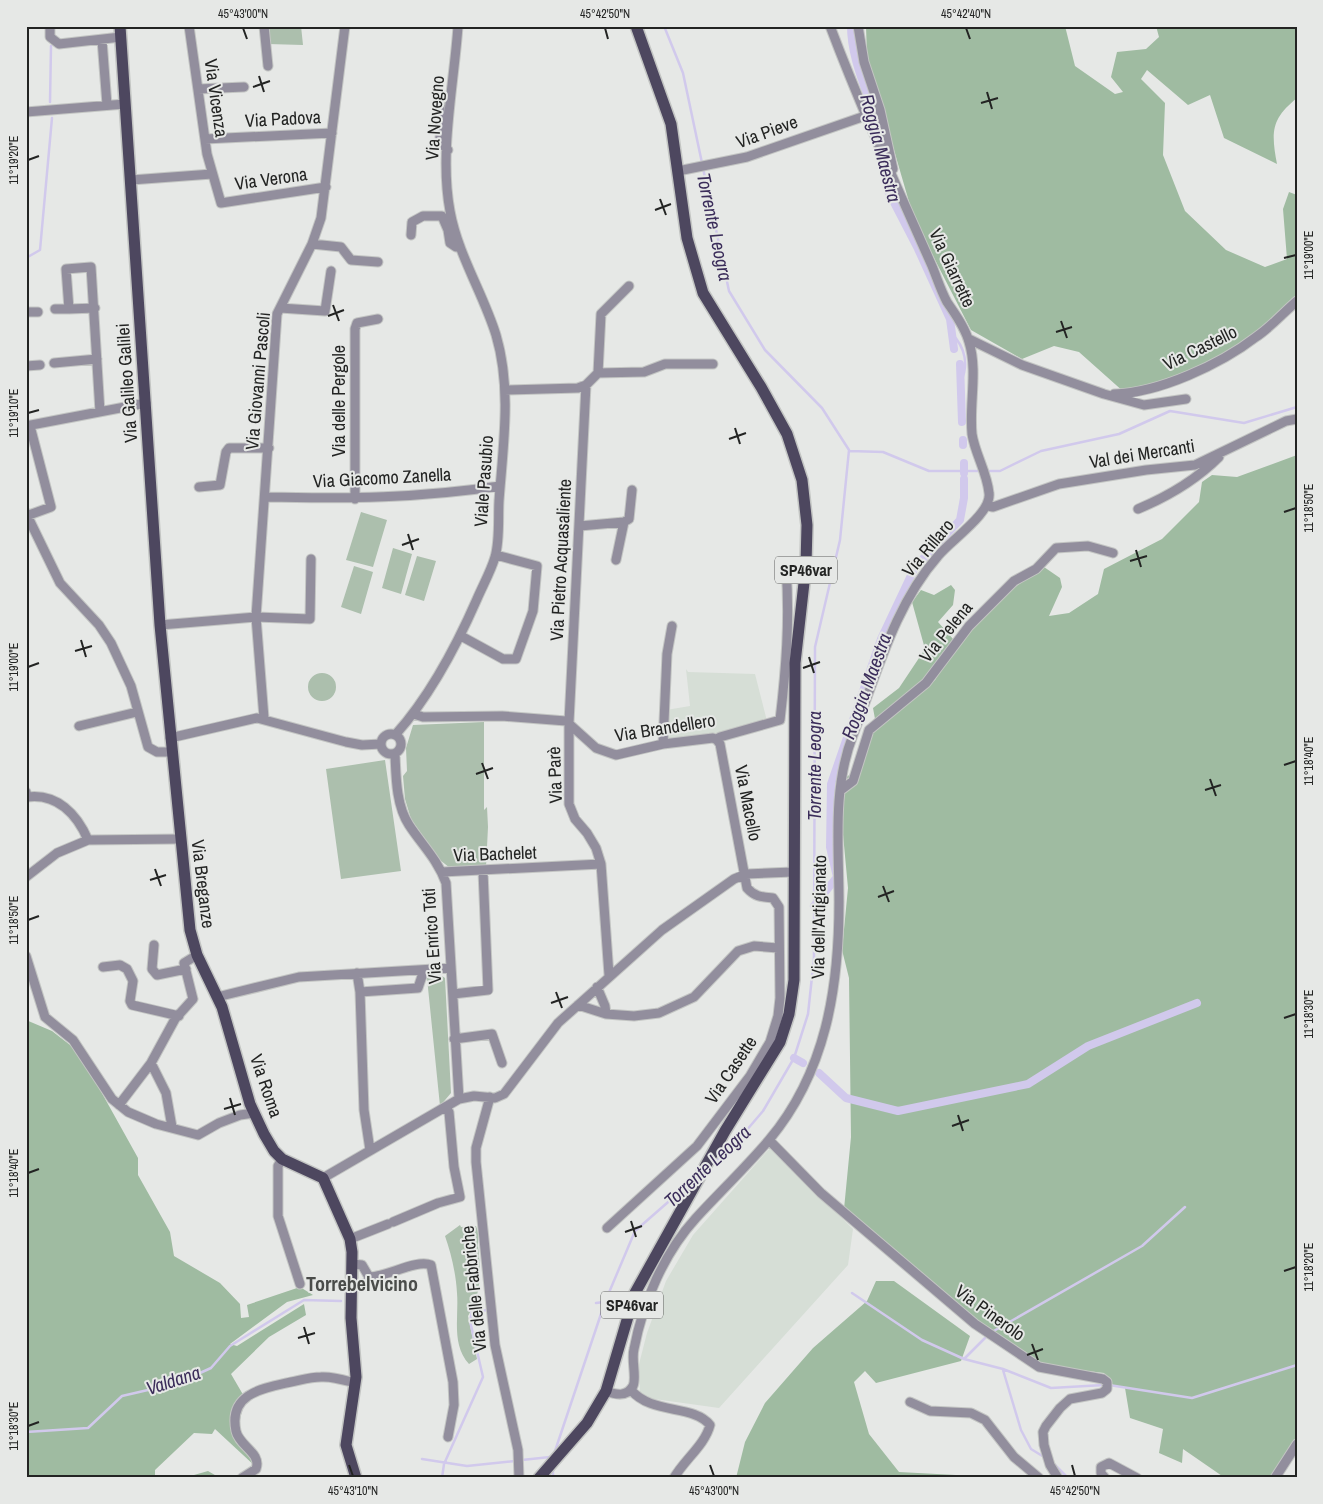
<svg xmlns="http://www.w3.org/2000/svg" width="1323" height="1504" font-family="'Archivo Narrow',sans-serif">
  <style>
    .built { fill: #d6ded6 }
    .green { fill: #acbfad }
    .forest { fill: #9fbba1 }
    .lines { fill: none; stroke-linecap: round; stroke-linejoin: round }
    .stream { stroke: #d1c9ec; stroke-width: 2.5 }
    .canal { stroke: #d1c9ec; stroke-width: 8 }
    .minor-casing { stroke: #c3c5c3; stroke-width: 11 }
    .major-casing { stroke: #c3c5c3; stroke-width: 14 }
    .minor { stroke: #928e9d; stroke-width: 9 }
    .major { stroke: #4d475f; stroke-width: 11 }
    .ticks { fill: none; stroke: #232423; stroke-width: 2 }
    .labels { text-anchor: middle; stroke-width: 4; stroke-linejoin: round; paint-order: stroke }
    .shield { fill: #e6e8e6; stroke: #5e5f5e; stroke-width: 1 }
    .shield-label { font-size: 16px; font-weight: bold; fill: #232423 }
    .street-label { font-size: 18px; fill: #232423; stroke: #e6e8e6 }
    .water-label { font-size: 19px; font-style: italic; fill: #3b2d5a; stroke: #e6e8e6 }
    .quarter-label { font-size: 20px; font-weight: bold; fill: #4a4c4a; stroke: #e6e8e6 }
    .neatline { fill: none; stroke: #232423; stroke-width: 2 }
    .ticks-label { font-size: 12px; text-anchor: middle; fill: #232423 }
  </style>
  <rect width="100%" height="100%" fill="#e6e8e6"/>
  <path class="built" d="M686 669 688 672 755 674 767 721 755 730 688 740 682 737 666 739V710L690 706Z
    M770 1148 853 1229 848 1265 719 1408 640 1397 639 1364 647 1333 666 1281 693 1235Z"/>
  <path class="green" d="M266 26H301L303 45 268 44Z
    M361 512 387 520 373 567 346 560Z
    M393 548 412 554 401 594 382 588Z
    M417 556 436 561 424 601 405 595Z
    M354 566 373 572 361 614 341 607Z
    M308 687a14 14 0 1 1 28 0a14 14 0 1 1-28 0Z
    M484 722V810L487 807 488 827 486 867 450 868 440 860 411 819 405 799 403 776 407 771 406 748 413 725Z
    M385 760 401 871 341 879 326 769Z
    M442 976 445 978 451 1093 440 1106 427 978Z
    M460 1225 461 1227 476 1226C479 1233 478 1238 478 1246 481 1273 482 1292 468 1316L477 1359 469 1364C451 1344 459 1317 457 1293 456 1274 451 1253 445 1236Z"/>
  <path class="forest" d="M866 26H1065L1075 66 1115 94 1123 92 1111 77 1117 52 1146 49 1159 37 1156 26H1297V98C1271 119 1271 132 1277 164L1224 138 1210 95 1188 105 1147 70 1141 79 1165 103 1163 155 1185 211 1226 250 1265 267 1287 259 1283 209 1289 192 1297 195V308L1268 332 1208 366 1125 393 1079 352 1054 346 1022 359 971 330 914 219 867 57Z
    M1297 455V1445L1271 1478H1225L1183 1449 1182 1463 1159 1453 1163 1429 1130 1418 1125 1388 1113 1385 1104 1373 1046 1366 982 1326 844 1209 851 1137 849 978 842 950 848 888 841 813 845 778 862 766 872 727 935 680 976 614 1044 567 1060 578 1062 587 1049 616 1069 613 1098 594 1104 569 1162 539 1199 502 1202 482 1212 475 1237 477Z
    M951 585 955 590 953 605 938 622 953 639 935 673 875 719 873 708 899 688 925 649 912 602 921 590 934 595Z
    M26 1020 52 1031 79 1052 138 1158V1175L170 1232 174 1256 220 1283 240 1304 241 1318 249 1317 247 1305 300 1287 313 1295 287 1302 230 1344 237 1346 304 1304 306 1315 269 1337 231 1374 245 1398 237 1432 257 1468 215 1429 212 1434 194 1433 155 1470V1478H26Z
    M876 1281H894L970 1336 961 1361 876 1383 865 1371 854 1382 869 1434 899 1472 956 1475 964 1478H736L745 1442 765 1403 813 1348 867 1301Z
    M208 1471 220 1478H195L194 1475Z"/>
  <g class="lines">
    <path class="stream" d="M664 26 683 73 702 163
      M50 102 51 46
      M703 168 729 291 765 350 822 408 849 450 840 540 815 647 814 958 808 1014 794 1058 763 1111 734 1145 713 1164
      M26 258 40 250 52 118
      M952 334C965 347 969 365 961 381
      M850 451 883 452 929 471H980
      M986 471H1000L1041 451 1119 434 1170 411 1244 423 1297 407
      M852 1293 922 1340 964 1359 1003 1369 1051 1388 1104 1385
      M596 1303 604 1302
      M469 1310 472 1312 488 1310
      M992 1332 1142 1246 1185 1207
      M964 1359 988 1335
      M1003 1370 1021 1430 1031 1449 1044 1457
      M1109 1385 1192 1398 1297 1365
      M26 1432 88 1428 122 1396 178 1383 211 1368 230 1346 304 1300 341 1301
      M554 1454 605 1302 635 1231 691 1182
      M422 1459 467 1466 515 1461
      M522 1460 550 1457
      M1055 1465 1068 1478
      M553 1469V1478
      M442 1478 444 1464 483 1377 470 1321 472 1312"/>
    <path class="canal" d="M851 26C851 69 878 109 883 151
      M884 163 888 191 918 249 950 319 954 349
      M960 364 962 422
      M963 440V445
      M964 463V473
      M814 906 837 877 830 847 831 784 881 639 915 567 960 520 964 498V479
      M794 1058 803 1063
      M819 1073 846 1098 898 1111 1028 1084 1088 1046 1197 1003"/>
    <g class="minor-casing">
      <path id="minor" d="M50 26V37L59 44 121 37
        M189 26 207 154 221 203 326 187
        M264 26 268 66
        M858 26 864 62 880 110 893 169
        M102 40 107 105
        M198 89 244 87
        M440 105V142L448 150
        M26 112 125 104
        M205 139 332 133
        M678 171 747 157 865 116
        M131 180 212 174
        M411 235 412 222 423 216H442L448 230 450 243 456 247 460 246
        M312 244 341 247 351 260 378 262
        M95 308 69 309 66 269 91 267 100 412
        M280 308 325 311 331 271
        M55 309H69
        M26 312H38
        M969 339 1022 365 1104 394 1144 405 1186 399
        M54 363 97 359
        M26 366 40 365
        M598 373 644 372 665 364H713
        M586 385 569 722V804L575 819 587 833 596 848 601 864
        M505 390 578 388 586 385 598 373 601 314 629 286
        M1114 394C1159 393 1221 364 1256 337 1271 327 1283 313 1297 301
        M26 426 146 403
        M199 487 220 485 226 452 229 448H269
        M266 497C348 499 419 498 500 486
        M355 499V329L357 323 378 319
        M988 506 993 507 1059 484 1146 470 1195 465 1286 421 1297 419
        M1138 509C1169 496 1195 481 1219 457
        M26 513 60 583 99 625 111 643 131 686 148 747 157 752H171
        M29 515 51 507 30 426
        M624 522 629 519 632 490
        M580 526 624 522 616 560
        M160 625 256 617 310 619 311 559
        M461 636 503 659H516L533 611 537 566 496 555
        M414 714 423 717 502 716 566 721 596 748 616 755 663 744 713 738 717 740 720 737 780 720C786 669 790 620 786 568
        M264 718 256 617 277 314 312 244 321 218 345 26
        M79 726 137 712
        M381 744a10 10 0 1 1 20 0a10 10 0 1 1-20 0Z
        M396 734C431 695 456 647 477 599 483 585 491 571 495 557 500 540 498 518 499 501 503 446 512 389 496 335 483 293 458 255 450 211 439 153 454 85 458 26
        M170 738 257 718 346 742 362 745 381 744
        M663 744 667 654 672 626
        M395 754C396 777 396 805 409 825 422 845 438 860 446 883L459 1099
        M841 790 853 781 869 730 926 683 969 626 1014 581 1036 569 1056 548 1088 546 1113 553
        M26 792 27 797C57 793 77 814 88 840L180 839
        M442 872 601 864 609 975
        M26 877 57 853 88 840
        M154 945 152 969 157 975 186 969
        M26 956 45 1017 73 1040 112 1099 128 1112 156 1124 198 1135 219 1123 240 1115 254 1113
        M103 967 120 965 127 969 133 981 130 1001 132 1005 179 1016
        M357 973 360 992 364 1110 370 1150
        M597 987 605 1006 606 1014
        M360 992 418 988 424 970
        M453 994 488 990 483 871
        M217 997 299 977 451 968
        M578 1005 606 1014 634 1016 659 1013 694 997 738 951 754 946 778 948
        M454 1039 492 1034 502 1063
        M151 1063 166 1093 172 1127
        M490 1097 476 1148V1162L495 1345 518 1450 519 1478
        M119 1105 151 1063 175 1019 193 999 184 963 197 955
        M769 1140 821 1193 975 1324 1039 1367 1103 1379 1107 1382V1389L1102 1393 1070 1399 1060 1408 1046 1426 1043 1432 1044 1445 1050 1465 1058 1478
        M282 1159 278 1166V1216L300 1284
        M323 1178 459 1099 474 1096 495 1098 504 1094 558 1023 662 930 734 879 746 874 793 872
        M393 1222 438 1203 460 1197 454 1167 449 1112 444 1108
        M607 1228 697 1146 750 1076 770 1042 778 1016 780 998 779 907 773 898C762 897 755 897 747 888L720 744 717 740
        M350 1239 388 1224
        M369 1277C387 1277 416 1259 431 1265L453 1382 454 1405 448 1437
        M352 1288 364 1286 369 1277 362 1265 352 1264
        M631 1390C652 1415 693 1404 710 1425 705 1445 684 1460 674 1478
        M606 1391C616 1395 627 1397 633 1386 637 1378 631 1360 634 1349 643 1302 664 1253 696 1218 720 1192 746 1167 769 1140 826 1072 839 988 839 902 839 847 832 789 853 735 877 674 894 606 938 556 951 540 992 513 989 493 987 472 975 454 972 434 969 404 978 371 969 342 965 327 955 314 947 302 941 291 937 278 932 266 897 187 861 108 830 26
        M910 1402 930 1411 971 1413 985 1420 1014 1457 1039 1478
        M242 1478 256 1469C262 1453 239 1446 236 1431 228 1393 264 1388 291 1382 301 1380 311 1377 321 1377 332 1376 344 1380 355 1383
        M1105 1478 1101 1473V1467L1109 1463 1137 1478
        M1275 1478 1297 1444"/>
    </g>
    <g class="major-casing">
      <path id="major" d="M120 26 160 625 190 930 197 955 222 1007 250 1104 264 1134 274 1151 282 1159 323 1178 350 1239 352 1252 351 1318 356 1377 346 1445 356 1478
        M539 1478 587 1423 606 1391 635 1293 725 1131 780 1042 789 1014 794 980 795 663 806 565 807 525 802 480 787 434 761 387 703 293 687 238 671 124 636 26"/>
    </g>
    <use href="#minor" class="minor"/>
    <use href="#major" class="major"/>
  </g>
  <path class="ticks" d="M243 28 247 39M605 28 608 39M966 28 970 39M259 76 264 92M253 87 270 81M987 92 992 109M981 103 998 98M28 160 39 156M660 199 666 215M655 210 671 204M1284 258 1296 255M333 305 339 321M328 316 344 310M1061 321 1067 338M1056 332 1072 327M28 413 39 410M735 428 740 444M729 439 746 433M1284 512 1296 508M408 534 413 550M402 545 419 539M1136 550 1141 567M1130 561 1147 556M81 640 86 657M75 651 92 646M809 657 814 673M28 667 39 663M803 668 820 662M482 763 488 779M1284 765 1296 761M476 774 493 768M1210 779 1216 796M1205 790 1221 785M155 869 161 886M150 880 166 875M883 886 889 902M878 897 894 891M28 920 39 916M556 992 562 1008M551 1003 568 997M1284 1018 1296 1014M230 1098 235 1115M224 1109 241 1104M958 1115 963 1131M952 1126 969 1120M28 1173 39 1169M631 1221 636 1237M625 1232 642 1226M1284 1271 1296 1267M304 1327 309 1344M298 1338 315 1333M1032 1344 1038 1360M1027 1355 1043 1349M28 1426 39 1422M349 1465 353 1476M710 1465 714 1476M1072 1465 1075 1476"/>
  <g class="labels">
    <g class="shield">
      <rect x="775" y="556.5" width="62" height="27" rx="4"/>
      <rect x="601" y="1291.5" width="62" height="27" rx="4"/>
    </g>
    <g class="shield-label">
      <text x="806" y="576">SP46var</text>
      <text x="632" y="1311">SP46var</text>
    </g>
    <g class="street-label">
      <text transform="translate(216 98) rotate(82)" y="6">Via Vicenza</text>
      <text transform="translate(435 118) rotate(-86)" y="6">Via Novegno</text>
      <text transform="translate(283 119) rotate(-3)" y="6">Via Padova</text>
      <text transform="translate(767 132) rotate(-20)" y="6">Via Pieve</text>
      <text transform="translate(271 179) rotate(-8)" y="6">Via Verona</text>
      <text transform="translate(952 268) rotate(65)" y="6">Via Giarrette</text>
      <text transform="translate(1200 348) rotate(-26)" y="6">Via Castello</text>
      <text transform="translate(258 381) rotate(-85)" y="6">Via Giovanni Pascoli</text>
      <text transform="translate(127 383) rotate(-94)" y="6">Via Galileo Galilei</text>
      <text transform="translate(339 401) rotate(-90)" y="6">Via delle Pergole</text>
      <text transform="translate(1142 454) rotate(-9)" y="6">Val dei Mercanti</text>
      <text transform="translate(382 478) rotate(-3)" y="6">Via Giacomo Zanella</text>
      <text transform="translate(484 481) rotate(-86)" y="6">Viale Pasubio</text>
      <text transform="translate(928 548) rotate(-50)" y="6">Via Rillaro</text>
      <text transform="translate(561 560) rotate(-87)" y="6">Via Pietro Acquasaliente</text>
      <text transform="translate(946 632) rotate(-51)" y="6">Via Pelena</text>
      <text transform="translate(665 728) rotate(-9)" y="6">Via Brandellero</text>
      <text transform="translate(555 775) rotate(-92)" y="6">Via Parè</text>
      <text transform="translate(748 803) rotate(79)" y="6">Via Macello</text>
      <text transform="translate(495 854) rotate(-2)" y="6">Via Bachelet</text>
      <text transform="translate(203 884) rotate(83)" y="6">Via Breganze</text>
      <text transform="translate(819 917) rotate(-89)" y="6">Via dell'Artigianato</text>
      <text transform="translate(432 936) rotate(-94)" y="6">Via Enrico Toti</text>
      <text transform="translate(731 1070) rotate(-56)" y="6">Via Casette</text>
      <text transform="translate(266 1086) rotate(71)" y="6">Via Roma</text>
      <text transform="translate(474 1289) rotate(-96)" y="6">Via delle Fabbriche</text>
      <text transform="translate(990 1313) rotate(36)" y="6">Via Pinerolo</text>
    </g>
    <g class="water-label">
      <text transform="translate(881 148) rotate(75)" y="7">Roggia Maestra</text>
      <text transform="translate(715 227) rotate(78)" y="7">Torrente Leogra</text>
      <text transform="translate(866 686) rotate(-70)" y="7">Roggia Maestra</text>
      <text transform="translate(814 766) rotate(-90)" y="7">Torrente Leogra</text>
      <text transform="translate(707 1166) rotate(-43)" y="7">Torrente Leogra</text>
      <text transform="translate(173 1380) rotate(-18)" y="7">Valdana</text>
    </g>
    <g class="quarter-label">
      <text x="362" y="1291">Torrebelvicino</text>
    </g>
  </g>
  <rect width="1323" height="1504" fill="none" stroke="#e6e8e6" stroke-width="55"/>
  <rect x="28" y="28" width="1268" height="1448" class="neatline"/>
  <g class="ticks-label">
    <text x="243" y="18">45°43'00"N</text>
    <text x="605" y="18">45°42'50"N</text>
    <text x="966" y="18">45°42'40"N</text>
    <text transform="translate(14 160) rotate(-90)" y="4">11°19'20"E</text>
    <text transform="translate(1309 255) rotate(-90)" y="4">11°19'00"E</text>
    <text transform="translate(14 413) rotate(-90)" y="4">11°19'10"E</text>
    <text transform="translate(1309 508) rotate(-90)" y="4">11°18'50"E</text>
    <text transform="translate(14 667) rotate(-90)" y="4">11°19'00"E</text>
    <text transform="translate(1309 761) rotate(-90)" y="4">11°18'40"E</text>
    <text transform="translate(14 920) rotate(-90)" y="4">11°18'50"E</text>
    <text transform="translate(1309 1014) rotate(-90)" y="4">11°18'30"E</text>
    <text transform="translate(14 1173) rotate(-90)" y="4">11°18'40"E</text>
    <text transform="translate(1309 1267) rotate(-90)" y="4">11°18'20"E</text>
    <text transform="translate(14 1426) rotate(-90)" y="4">11°18'30"E</text>
    <text x="353" y="1495">45°43'10"N</text>
    <text x="714" y="1495">45°43'00"N</text>
    <text x="1075" y="1495">45°42'50"N</text>
  </g>
</svg>
